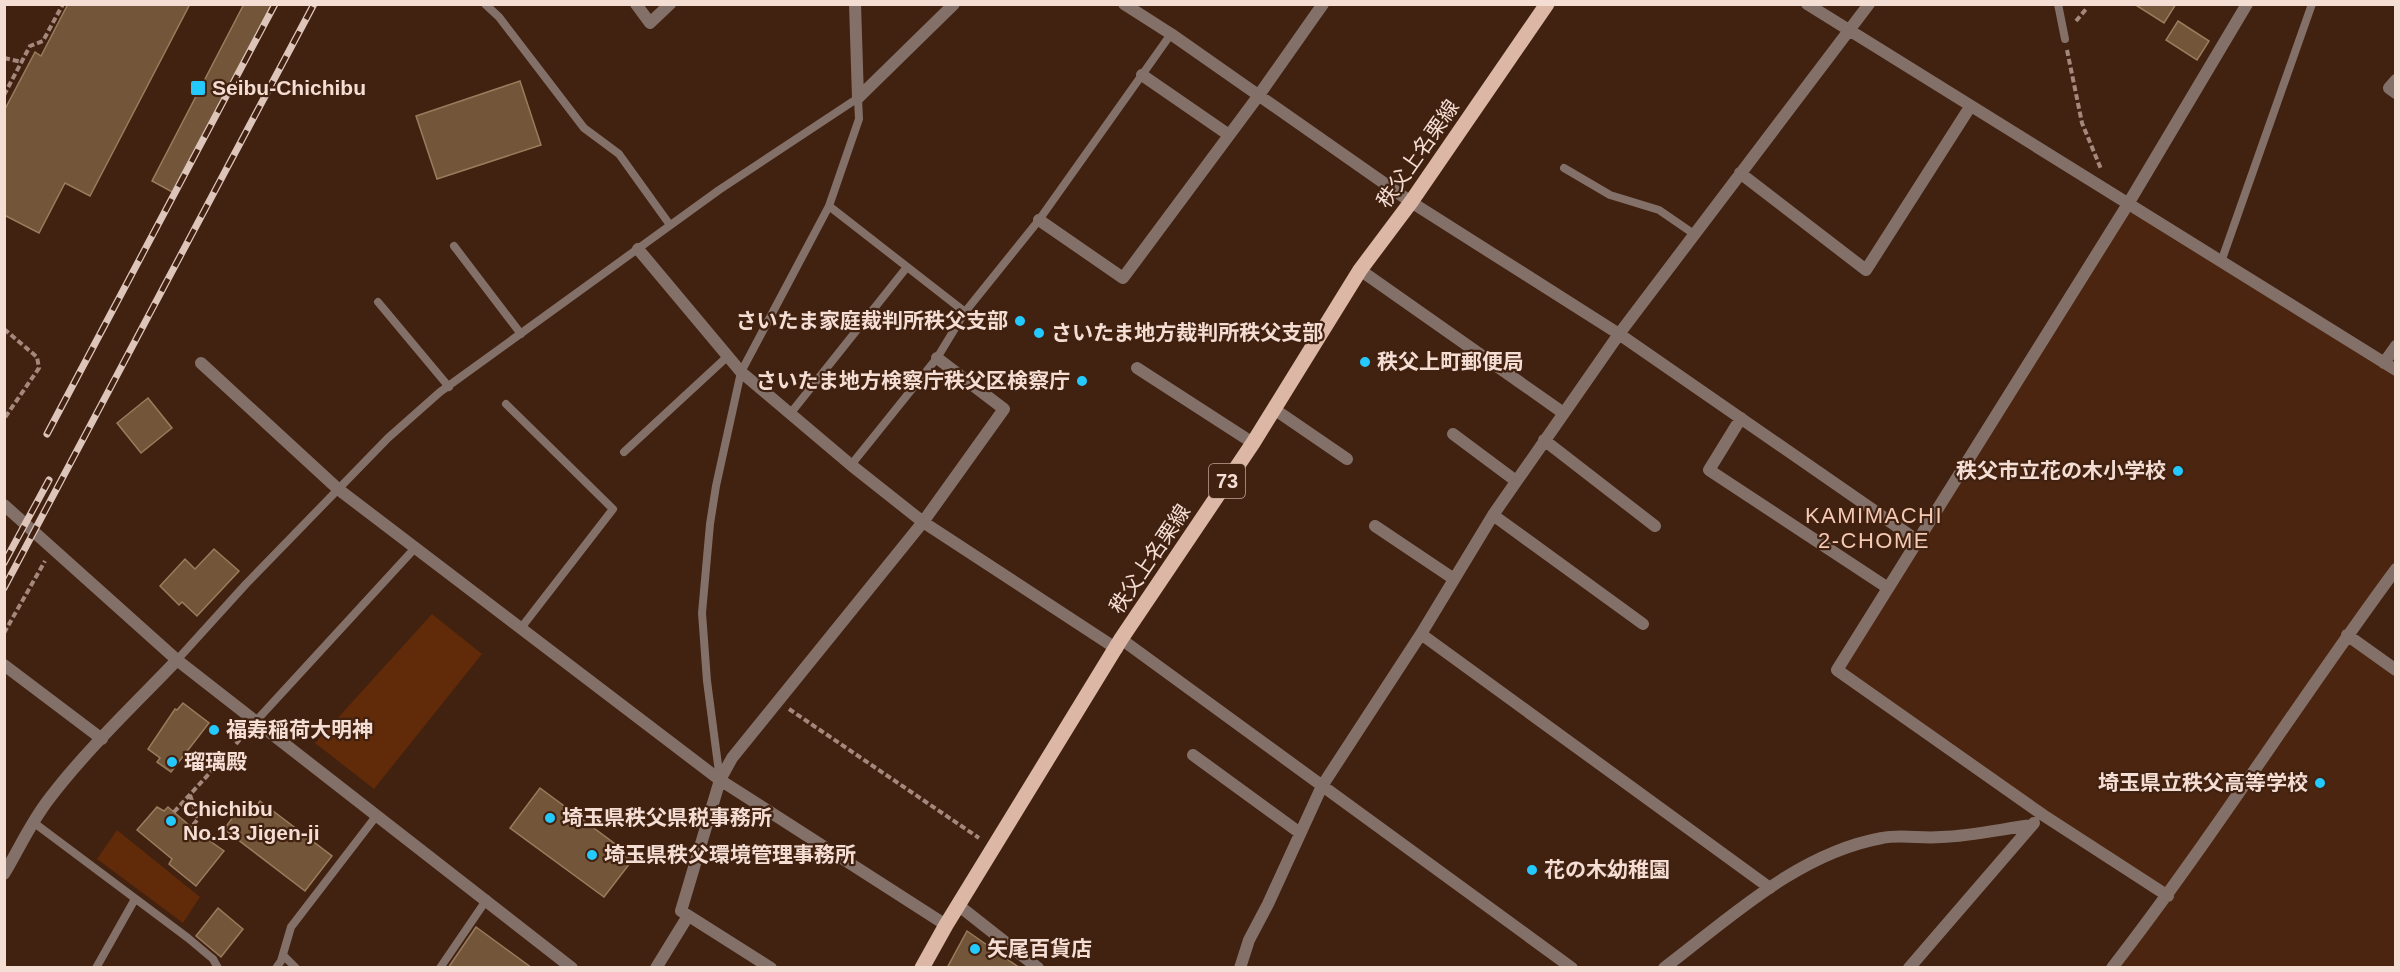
<svg xmlns="http://www.w3.org/2000/svg" width="2400" height="972" font-family="Helvetica,'Noto Sans JP',sans-serif">
  <style>
    .built { fill: #4c2510 }
    .green { fill: #612a09 }
    .building { fill: #735639; stroke: #9a7c5d; stroke-width: 1.5 }
    .lines { fill: none; stroke-linecap: round; stroke-linejoin: round }
    .path { stroke: #a3887b; stroke-width: 4; stroke-dasharray: 6 3; stroke-linecap: butt }
    .service { stroke: #837169; stroke-width: 8 }
    .minor { stroke: #837169; stroke-width: 12 }
    .tertiary { stroke: #837169; stroke-width: 12 }
    .primary { stroke: #dcb7a6; stroke-width: 15 }
    .rail-casing { stroke: #ddc5ba; stroke-width: 7 }
    .rail { stroke: #412110; stroke-width: 4.5; stroke-dasharray: 14; stroke-linecap: butt }
    .poi-dot { fill: #24c9fe; stroke: #412110; stroke-width: 2 }
    .labels { text-anchor: middle; stroke-width: 4.5; stroke-linejoin: round; paint-order: stroke }
    .shield { fill: #412110; stroke: #bea598; stroke-width: 1.5 }
    .shield-label { font-size: 20px; font-weight: bold; fill: #f4ddd3 }
    .poi-label { font-size: 21px; font-weight: bold; fill: #f4ddd3; stroke: #412110; text-anchor: start }
    .street-label { font-size: 21px; fill: #f4ddd3; stroke: #412110 }
    .neighbourhood-label { font-size: 22px; letter-spacing: 1.5px; fill: #f5c9b4; stroke: #412110 }
  </style>
  <rect width="100%" height="100%" fill="#412110"/>
  <path class="built" d="M2128 204 2395 368V574L2351 638 2395 670V967H2112L2168 896 1837 670Z"/>
  <path class="green" d="M432 614 482 654 374 789 315 743Z
    M117 830 200 897 183 923 97 859Z"/>
  <path class="building" d="M68 4H190L90 196 65 183 39 233 4 215V111L35 52 41 56Z
    M244 4H272L174 193 152 181Z
    M2134 4H2176L2164 23Z
    M2178 21 2209 41 2197 60 2166 40Z
    M520 81 541 145 437 179 416 116Z
    M148 398 172 428 141 453 117 423Z
    M214 549 239 571 197 616 182 602 179 605 160 586 185 559 195 569Z
    M183 703 209 723 171 772 157 762 160 758 148 749 175 709 177 710Z
    M540 788 634 858 604 897 510 828Z
    M260 801 332 856 305 891 224 829 243 804 252 811Z
    M157 807 164 811 168 807 197 832 224 851 196 886 169 864 172 859 137 830Z
    M218 908 243 929 221 957 196 936Z
    M476 927 532 968H448Z
    M967 931 1020 968H947Z"/>
  <g class="lines">
    <path class="path" d="M2076 21 2087 8
      M2067 50 2082 123 2101 169
      M4 58 22 62
      M4 95 30 46 43 41 63 4
      M4 329 37 357 39 368 4 419
      M4 633 45 561
      M789 709 979 838
      M236 744 242 737
      M190 795 198 819 190 829 194 836
      M174 812 228 753"/>
    <path class="service" d="M485 4 499 17 584 128 619 154 670 225
      M2058 4 2065 39
      M1564 168 1610 195 1659 210 1694 234
      M829 206 965 312
      M454 246 521 334
      M2221 262 2312 4
      M378 302 449 387
      M506 404 613 509 521 628
      M790 414 907 267
      M624 452 728 356
      M851 465 937 358 965 312 1039 220 1171 34
      M177 660 246 584 388 438 440 392 719 190 858 98 859 119 829 206 741 372 716 486 710 524 702 613 707 681 720 780
      M256 721 415 548
      M33 822 188 938 213 959 218 968
      M283 955 296 968
      M96 968 135 899
      M276 968 281 961 291 927 377 815
      M440 968 487 899"/>
    <path class="minor" d="M636 4 650 23 670 4
      M855 4 858 98
      M1124 4 1171 34 1411 202 1619 334 1918 541
      M1807 4 2396 370
      M1142 75 1229 135
      M2396 80 2389 88 2396 93
      M858 98 954 4
      M1740 173 1866 270 1970 107
      M1039 220 1123 278 1259 95 1323 4
      M638 249 741 372 851 465 923 522 1117 649
      M1360 270 1562 412
      M201 363 338 489 720 780 946 925
      M2384 363 2396 346
      M1137 368 1253 443
      M1274 409 1347 459
      M1741 418 1709 470 1888 588
      M1453 434 1516 481
      M1544 440 1655 526
      M1493 515 1643 624
      M1375 526 1454 579
      M1421 634 1770 888
      M2347 635 2396 670
      M1121 639 1572 968
      M4 665 102 739
      M1193 755 1300 833
      M4 874C19 849 31 822 49 799 87 749 134 705 177 660
      M2168 896 2043 815 1837 670 2128 204 2247 4
      M958 905 1038 968
      M656 968 688 916
      M771 968 681 911 720 780 732 758 923 522 1004 409 937 358
      M1240 968 1249 940 1268 904 1322 786 1421 634 1493 515 1619 334 1869 4
      M1664 968C1730 918 1798 853 1882 838 1901 834 1922 839 1941 837 1971 836 2002 829 2032 825
      M1909 968 2034 823
      M2112 968C2212 839 2299 700 2396 569"/>
    <path class="tertiary" d="M4 505 177 660 572 968"/>
    <path class="primary" d="M922 968 946 925 1121 639 1253 443 1360 270 1411 202 1547 4"/>
    <g class="rail-casing">
      <path id="rail" d="M47 434 275 4
        M4 563 49 480
        M4 588 314 4"/>
    </g>
    <use href="#rail" class="rail"/>
  </g>
  <g class="poi-dot">
    <rect x="190" y="80" width="16" height="16" rx="3"/>
    <circle cx="1020" cy="321" r="6"/>
    <circle cx="1039" cy="333" r="6"/>
    <circle cx="1365" cy="362" r="6"/>
    <circle cx="1082" cy="381" r="6"/>
    <circle cx="2178" cy="471" r="6"/>
    <circle cx="214" cy="730" r="6"/>
    <circle cx="172" cy="762" r="6"/>
    <circle cx="2320" cy="783" r="6"/>
    <circle cx="550" cy="818" r="6"/>
    <circle cx="171" cy="821" r="6"/>
    <circle cx="592" cy="855" r="6"/>
    <circle cx="1532" cy="870" r="6"/>
    <circle cx="975" cy="949" r="6"/>
  </g>
  <g class="labels">
    <rect class="shield" x="1209" y="464" width="36" height="34" rx="4.5"/>
    <g class="shield-label">
      <text x="1227" y="488">73</text>
    </g>
    <g class="poi-label">
      <text x="212" y="95">Seibu-Chichibu</text>
      <text x="1008" y="328" text-anchor="end">さいたま家庭裁判所秩父支部</text>
      <text x="1051" y="340">さいたま地方裁判所秩父支部</text>
      <text x="1377" y="369">秩父上町郵便局</text>
      <text x="1070" y="388" text-anchor="end">さいたま地方検察庁秩父区検察庁</text>
      <text x="2166" y="478" text-anchor="end">秩父市立花の木小学校</text>
      <text x="226" y="737">福寿稲荷大明神</text>
      <text x="184" y="769">瑠璃殿</text>
      <text x="2308" y="790" text-anchor="end">埼玉県立秩父高等学校</text>
      <text x="183" y="816">Chichibu<tspan x="183" dy="24">No.13 Jigen-ji</tspan></text>
      <text x="562" y="825">埼玉県秩父県税事務所</text>
      <text x="604" y="862">埼玉県秩父環境管理事務所</text>
      <text x="1544" y="877">花の木幼稚園</text>
      <text x="987" y="956">矢尾百貨店</text>
    </g>
    <g class="street-label">
      <text transform="translate(1418 154) rotate(-55)" y="7">秩父上名栗線</text>
      <text transform="translate(1150 559) rotate(-56)" y="7">秩父上名栗線</text>
    </g>
    <g class="neighbourhood-label">
      <text x="1874" y="523">KAMIMACHI<tspan x="1874" dy="25">2-CHOME</tspan></text>
    </g>
  </g>
  <rect width="2400" height="972" fill="none" stroke="#f4ddd3" stroke-width="12"/>
</svg>
